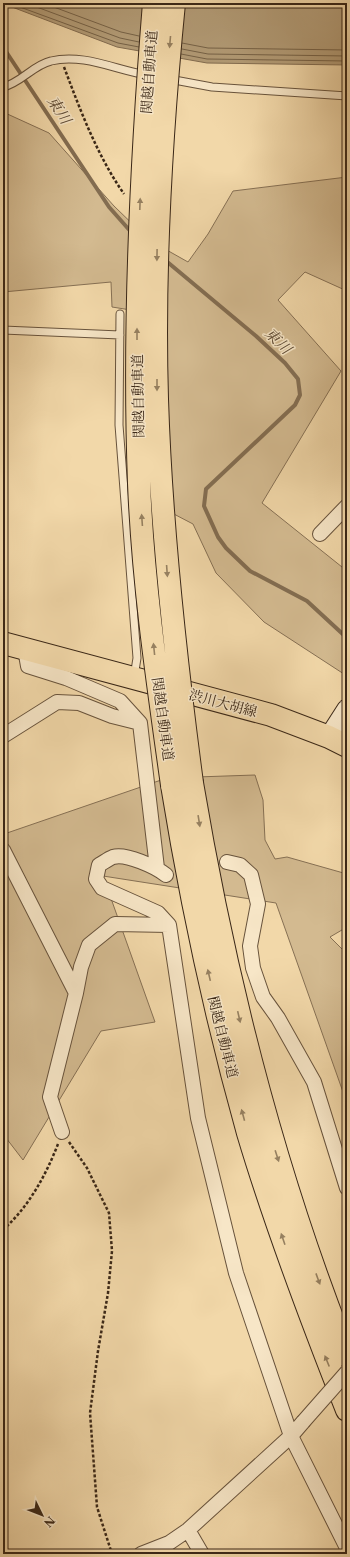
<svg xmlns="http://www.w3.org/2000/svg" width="350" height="1557" font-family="'Libre Caslon Text','Noto Serif JP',serif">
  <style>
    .green { fill: #d3ba90; stroke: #867054 }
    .water { fill: #b39c77; stroke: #836d51 }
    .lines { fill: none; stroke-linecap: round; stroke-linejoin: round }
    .shore { stroke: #766247; stroke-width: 1 }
    .stream { stroke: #836d51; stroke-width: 4 }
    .lane-casing { stroke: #68533c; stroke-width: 9 }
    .street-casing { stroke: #68533c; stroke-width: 16 }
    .secondary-casing { stroke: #3a2717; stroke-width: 21 }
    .primary-casing { stroke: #3a2717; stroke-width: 24 }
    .highway-casing { stroke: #3a2717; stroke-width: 24 }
    .path { stroke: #3a2717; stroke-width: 2.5; stroke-dasharray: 3 2; stroke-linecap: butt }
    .lane { stroke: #f7e6c7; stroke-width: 7 }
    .street { stroke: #f7e6c7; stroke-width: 14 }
    .secondary { stroke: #f7e6c7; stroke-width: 19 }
    .primary { stroke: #f2d8a9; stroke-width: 22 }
    .highway { stroke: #f2d8a9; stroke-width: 22 }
    .street-bridge-casing { stroke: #68533c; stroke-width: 16; stroke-linecap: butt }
    .highway-bridge-casing { stroke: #3a2717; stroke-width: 24; stroke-linecap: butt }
    .street-bridge { stroke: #f7e6c7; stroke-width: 14 }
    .highway-bridge { stroke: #f2d8a9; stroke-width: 22 }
    .oneway { fill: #968060 }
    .labels { text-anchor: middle; stroke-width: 3; stroke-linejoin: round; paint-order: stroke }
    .street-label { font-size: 14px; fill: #3a2717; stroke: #f7e6c7 }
    .water-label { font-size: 15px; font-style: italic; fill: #5e4a34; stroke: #f7e6c7 }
  </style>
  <rect width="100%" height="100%" fill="#f2d8a9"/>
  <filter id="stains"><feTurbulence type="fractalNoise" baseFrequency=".005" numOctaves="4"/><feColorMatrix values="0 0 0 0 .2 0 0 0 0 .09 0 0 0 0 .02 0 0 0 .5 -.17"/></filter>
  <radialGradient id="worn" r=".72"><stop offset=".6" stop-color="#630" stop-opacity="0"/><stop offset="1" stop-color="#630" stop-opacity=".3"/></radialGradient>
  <path class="green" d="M3 112 49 133 114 206 149 240 188 262 208 234 233 191 347 177V291L305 272 278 300 341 371 262 503 347 571V676L264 622 216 573 193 524 170 512 162 315 112 307 111 282 3 292Z
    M255 775 263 800 265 840 275 859 287 857 347 874V927L330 937 347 954V1119L343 1092 276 903 103 876 155 1022 101 1031 23 1160 3 1134V826L7 833 167 778Z"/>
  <path class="water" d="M3 3H347V65L207 63 117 47 12 7 3 6Z"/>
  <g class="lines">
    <path class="shore" d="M9 3 118 43 139 47
      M26 3 120 38 139 42
      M43 3 121 32 139 36
      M182 43 208 48 347 50
      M182 49 208 54 347 56
      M181 54 207 59 347 61"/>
    <path class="stream" d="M3 47 109 207 132 233
      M165 260 256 336 285 363 298 379 300 395 295 405 206 489 204 506 218 537 226 548 250 571 307 601 347 638"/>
    <g class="lane-casing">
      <path id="lane" d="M169 79 212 87 347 96
        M3 87C21 83 33 65 51 61 83 53 116 70 147 75
        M120 314 119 425 137 658 134 677
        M3 330 120 335"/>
    </g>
    <g class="street-casing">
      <path id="street" d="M320 534 347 506
        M25 649 28 666 66 678 120 701 140 723 157 868
        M3 736 57 702 79 703 112 716 140 723
        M3 850 76 993
        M227 862 240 865 251 875 258 904 250 946 253 968 263 997 278 1018 314 1082 347 1188
        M166 875C156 867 126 853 113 857 108 859 103 863 99 865L96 879 102 888 158 913 169 925 198 1118 236 1273 291 1436 347 1548
        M62 1132 50 1097 76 993 81 967 89 945 115 924 169 925
        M188 1530 202 1554
        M141 1554 169 1543 188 1530 291 1436 303 1422"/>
    </g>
    <g class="secondary-casing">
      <path id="secondary" d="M329 737 347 709"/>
    </g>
    <g class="primary-casing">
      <path id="primary" d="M3 643 271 715 329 737 347 746"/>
    </g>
    <g class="highway-casing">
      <path id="highway" d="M192 783C225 979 273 1171 347 1356
        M172 785C191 902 216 1019 248 1133 276 1227 311 1319 347 1410"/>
    </g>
    <path class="path" d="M64 67C81 112 97 155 124 194
      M69 1142 87 1168 109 1213 112 1251 108 1293 98 1351 90 1413 97 1507 112 1554
      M3 1230C29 1206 45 1177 58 1144"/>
    <use href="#lane" class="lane"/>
    <use href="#street" class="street"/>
    <use href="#secondary" class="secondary"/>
    <use href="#primary" class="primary"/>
    <use href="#highway" class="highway"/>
    <g class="street-bridge-casing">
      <path id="street-bridge" d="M303 1422 347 1372"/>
    </g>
    <g class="highway-bridge-casing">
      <path id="highway-bridge" d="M154 3C141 163 133 323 139 483 143 585 158 685 172 785
        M174 3C161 135 153 267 157 399 161 528 175 655 192 783"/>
    </g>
    <use href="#street-bridge" class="street-bridge"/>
    <use href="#highway-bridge" class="highway-bridge"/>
  </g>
  <defs><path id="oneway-solid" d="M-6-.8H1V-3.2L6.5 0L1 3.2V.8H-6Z"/></defs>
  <g class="oneway">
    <use href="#oneway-solid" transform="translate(170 42) rotate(95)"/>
    <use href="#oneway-solid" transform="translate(140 204) rotate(-88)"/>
    <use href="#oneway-solid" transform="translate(157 255) rotate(91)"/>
    <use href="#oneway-solid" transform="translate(137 334) rotate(-90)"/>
    <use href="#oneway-solid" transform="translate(157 385) rotate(90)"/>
    <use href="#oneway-solid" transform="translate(142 520) rotate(-94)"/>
    <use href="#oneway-solid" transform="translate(167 571) rotate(86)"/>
    <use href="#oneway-solid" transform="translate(154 649) rotate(-96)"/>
    <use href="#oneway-solid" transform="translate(199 821) rotate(81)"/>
    <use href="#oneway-solid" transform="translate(209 975) rotate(-103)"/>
    <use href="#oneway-solid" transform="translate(239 1017) rotate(77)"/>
    <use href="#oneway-solid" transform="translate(243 1115) rotate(-105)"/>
    <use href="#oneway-solid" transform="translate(277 1156) rotate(72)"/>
    <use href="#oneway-solid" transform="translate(283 1239) rotate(-109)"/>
    <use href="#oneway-solid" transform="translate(318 1279) rotate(70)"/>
    <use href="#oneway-solid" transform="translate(327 1361) rotate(-112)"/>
  </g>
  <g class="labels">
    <g class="street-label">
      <text transform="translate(149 72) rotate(-86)" y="5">関越自動車道</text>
      <text transform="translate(138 396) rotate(-91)" y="5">関越自動車道</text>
      <text transform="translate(223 703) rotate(15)" y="5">渋川大胡線</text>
      <text transform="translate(163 719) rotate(82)" y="5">関越自動車道</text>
      <text transform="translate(223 1037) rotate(76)" y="5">関越自動車道</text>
    </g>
    <g class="water-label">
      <text transform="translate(59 110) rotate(57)" y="5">東川</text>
      <text transform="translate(278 341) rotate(45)" y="5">東川</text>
    </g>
  </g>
  <rect width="350" height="1557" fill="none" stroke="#f2d8a9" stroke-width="16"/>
  <rect x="4" y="4" width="342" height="1549" fill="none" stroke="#3a2717" stroke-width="2"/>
  <rect x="8" y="8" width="334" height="1541" fill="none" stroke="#3a2717"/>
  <g transform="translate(42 1515) rotate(133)" stroke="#f7e6c7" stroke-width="3" paint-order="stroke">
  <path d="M0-3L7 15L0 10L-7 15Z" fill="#3a2717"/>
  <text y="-6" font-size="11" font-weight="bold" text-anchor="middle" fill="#3a2717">N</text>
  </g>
  <rect width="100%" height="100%" filter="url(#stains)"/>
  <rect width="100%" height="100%" fill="url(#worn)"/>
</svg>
